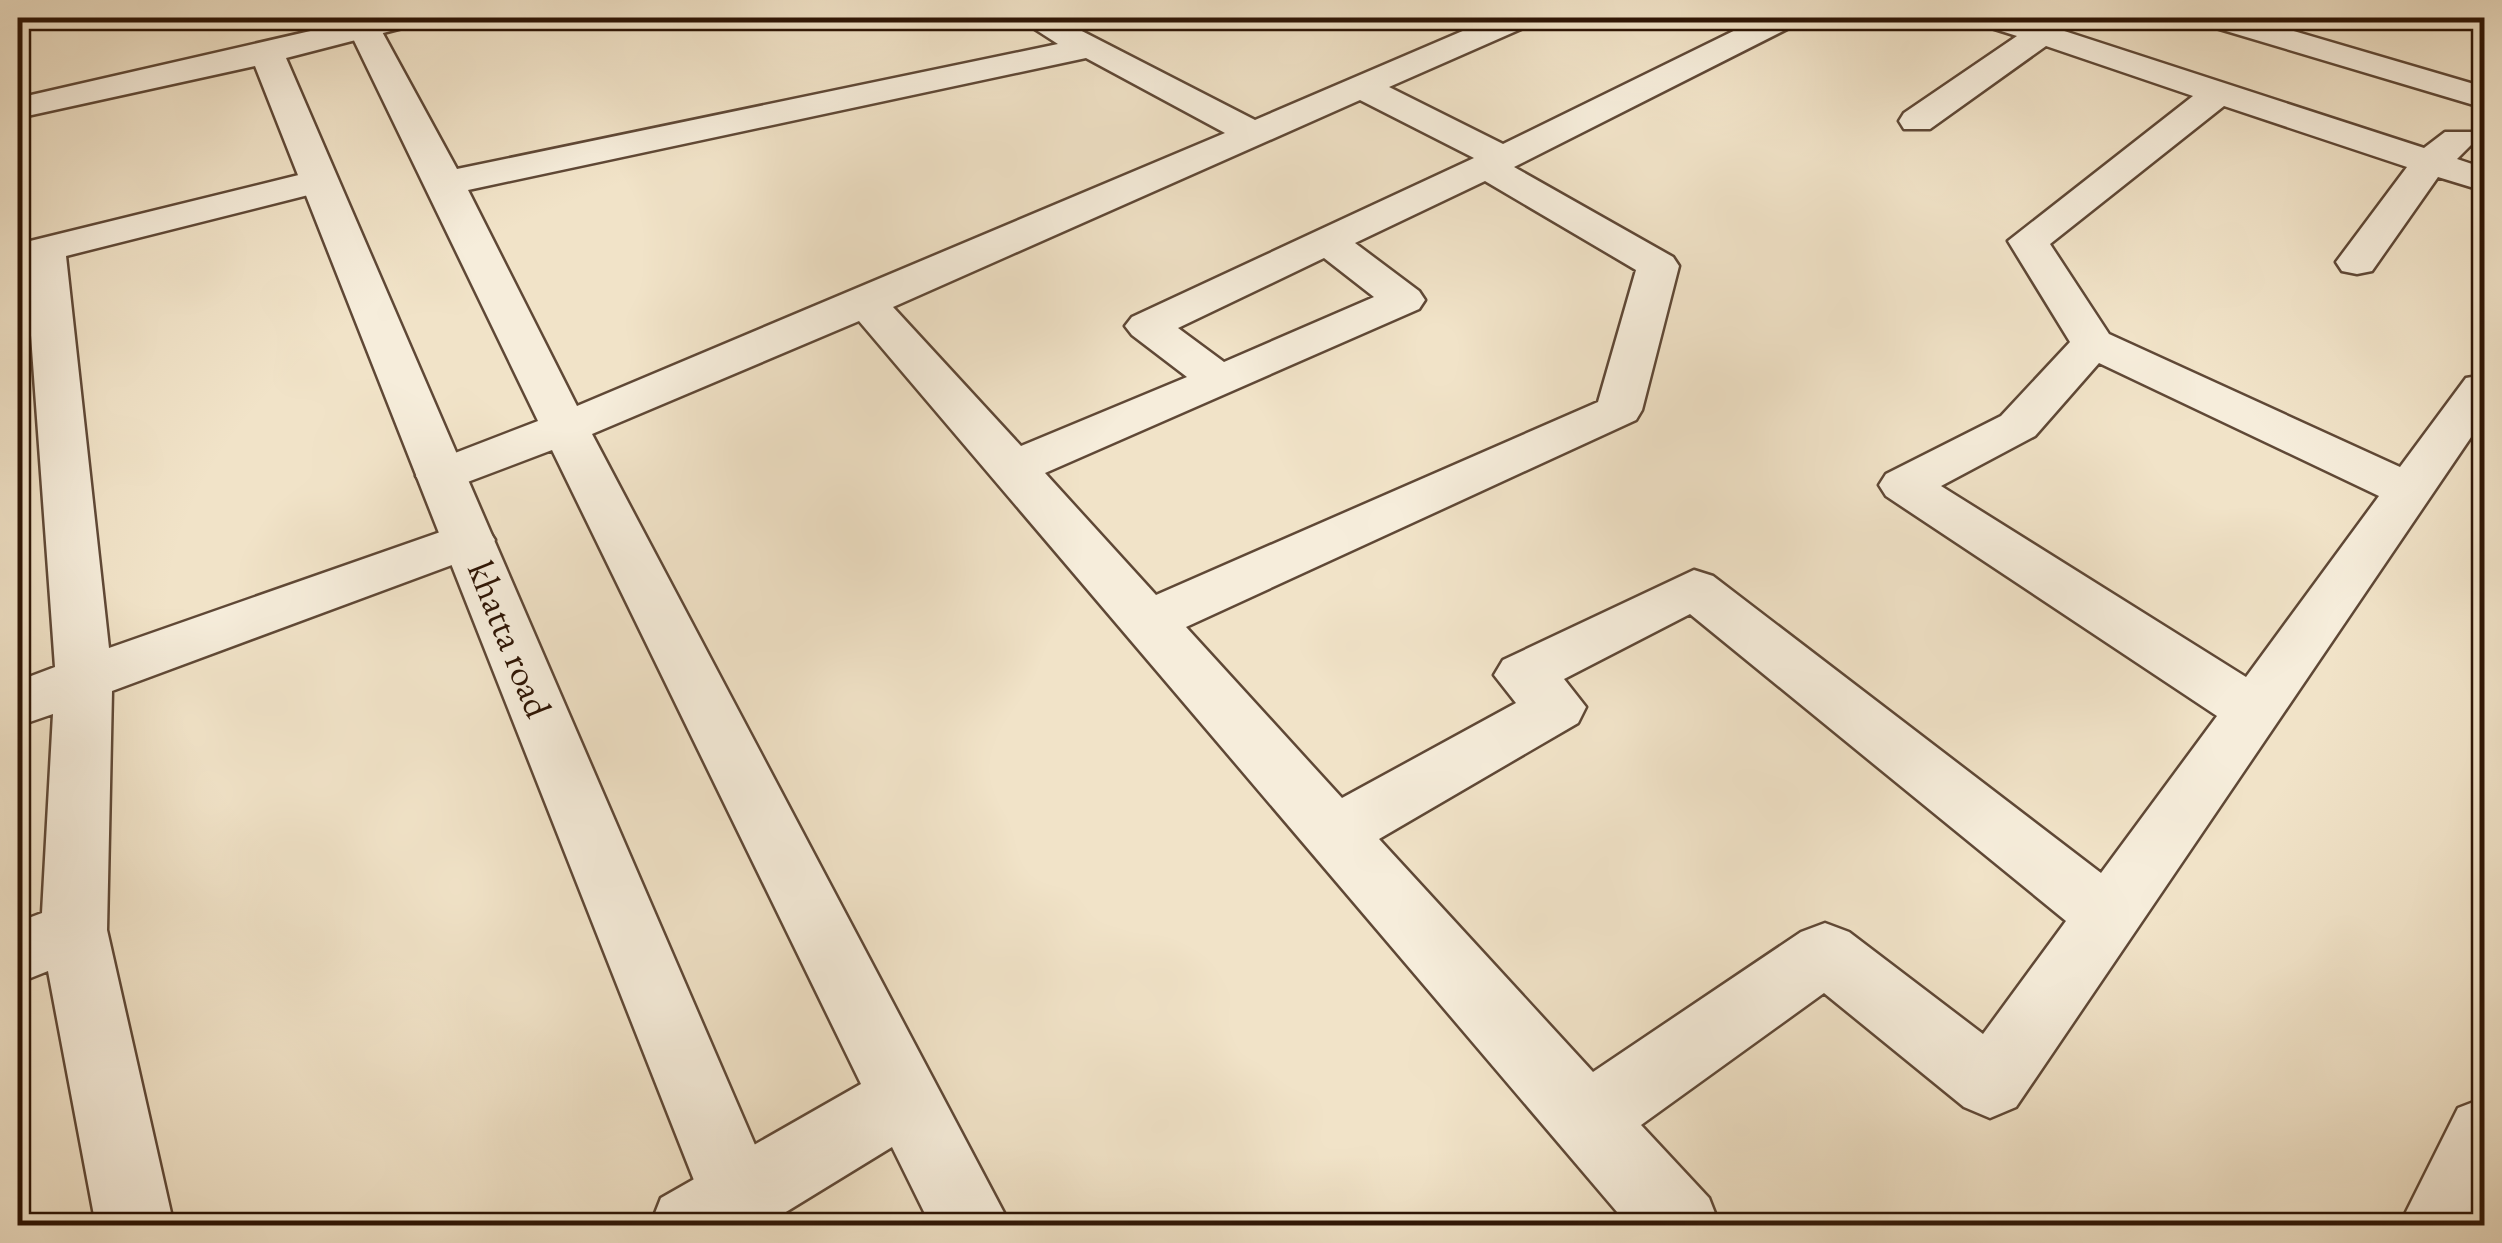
<svg xmlns="http://www.w3.org/2000/svg" width="2502" height="1243" font-family="'EB Garamond',serif">
  <style>
    .lines { fill: none; stroke-linecap: round; stroke-linejoin: round }
    .minor-casing { stroke: #5f4836; stroke-width: 5 }
    .tertiary-casing { stroke: #5f4836; stroke-width: 5 }
    .minor { fill: #f6eddb; fill-rule: evenodd }
    .tertiary { fill: #f6eddb; fill-rule: evenodd }
    .labels { text-anchor: middle; stroke-width: 10; stroke-linejoin: round; paint-order: stroke }
    .street-label { font-size: 38px; fill: #2e1505; stroke: #f6eddb }
  </style>
  <rect width="100%" height="100%" fill="#f1e3c8"/>
  <filter id="stains"><feTurbulence type="fractalNoise" baseFrequency=".002" numOctaves="4"/><feColorMatrix values="0 0 0 0 .2 0 0 0 0 .09 0 0 0 0 .02 0 0 0 .5 -.17"/></filter>
  <radialGradient id="worn" r=".72"><stop offset=".6" stop-color="#630" stop-opacity="0"/><stop offset="1" stop-color="#630" stop-opacity=".3"/></radialGradient>
  <g class="lines">
    <g class="minor-casing">
      <path id="minor" d="M364 18 380 28 457 169 1058 44 1030 26 1039 18H1085L1074 27 1255 120 1493 18H1535L1530 25 1389 87 1503 144 1760 18H1800L1795 25 1514 167 1673 257 1679 266 1642 410 1636 420 1186 627 1342 798 1516 703 1494 675 1503 660 1694 570 1713 576 2101 873 2217 716 1886 496 1879 485 1886 474 2001 416 2070 342 2008 241 2193 96 2046 46 1930 129H1904L1899 121 1904 113 2017 36 1982 25 1977 18H2024L2424 148 2445 132H2471L2476 140 2457 159 2484 168V191L2438 177 2372 271 2357 274 2342 271 2336 262 2407 167 2224 106 2050 244 2109 334 2400 467 2466 378 2484 375V418L2016 1107 1990 1118 1964 1107 1824 993 1641 1125 1709 1198 1720 1226H1629L859 321 592 434 1011 1226H931L892 1147 763 1226H650L661 1198 861 1084 552 450 441 492 424 487 416 476 424 465 538 421 348 28ZM1086 58 1225 133 577 406 468 190ZM1360 100 1474 158 1132 317 1125 326 1132 335 1187 377 1021 446 893 307ZM1485 181 1636 270 1598 402 1156 595 1045 473 1419 309 1425 300 1419 291 1355 243ZM1324 258 1374 297 1224 362 1178 328ZM2099 363 2379 496 2246 677 1941 486 2035 436ZM1690 614 2066 921 1983 1034 1849 932 1825 923 1801 932 1593 1072 1379 839 1578 723 1586 707 1564 679Z
        M2201 18H2249L2484 87V108L2206 25Z
        M319 170 332 173 338 181 332 189 66 256 109 648 469 522 487 528 495 540 487 552 112 691 107 930 174 1226H96L48 971 18 983V922L42 913 53 714 18 726V681L55 667 26 266 18 268V244Z
        M2484 1098V1214L2479 1226H2399L2458 1108Z"/>
    </g>
    <g class="tertiary-casing">
      <path id="tertiary" d="M367 18H419L414 25 286 58 790 1226H712L255 66 18 118V98Z"/>
    </g>
    <use href="#minor" class="minor"/>
    <use href="#tertiary" class="tertiary"/>
  </g>
  <g class="labels">
    <g class="street-label">
      <text transform="translate(510 639) rotate(68)" y="13">khatta road</text>
    </g>
  </g>
  <rect width="2502" height="1243" fill="none" stroke="#f1e3c8" stroke-width="60"/>
  <rect x="20" y="20" width="2462" height="1203" fill="none" stroke="#2e1505" stroke-width="5"/>
  <rect x="30" y="30" width="2442" height="1183" fill="none" stroke="#2e1505" stroke-width="2.5"/>
  <rect width="100%" height="100%" filter="url(#stains)"/>
  <rect width="100%" height="100%" fill="url(#worn)"/>
</svg>
